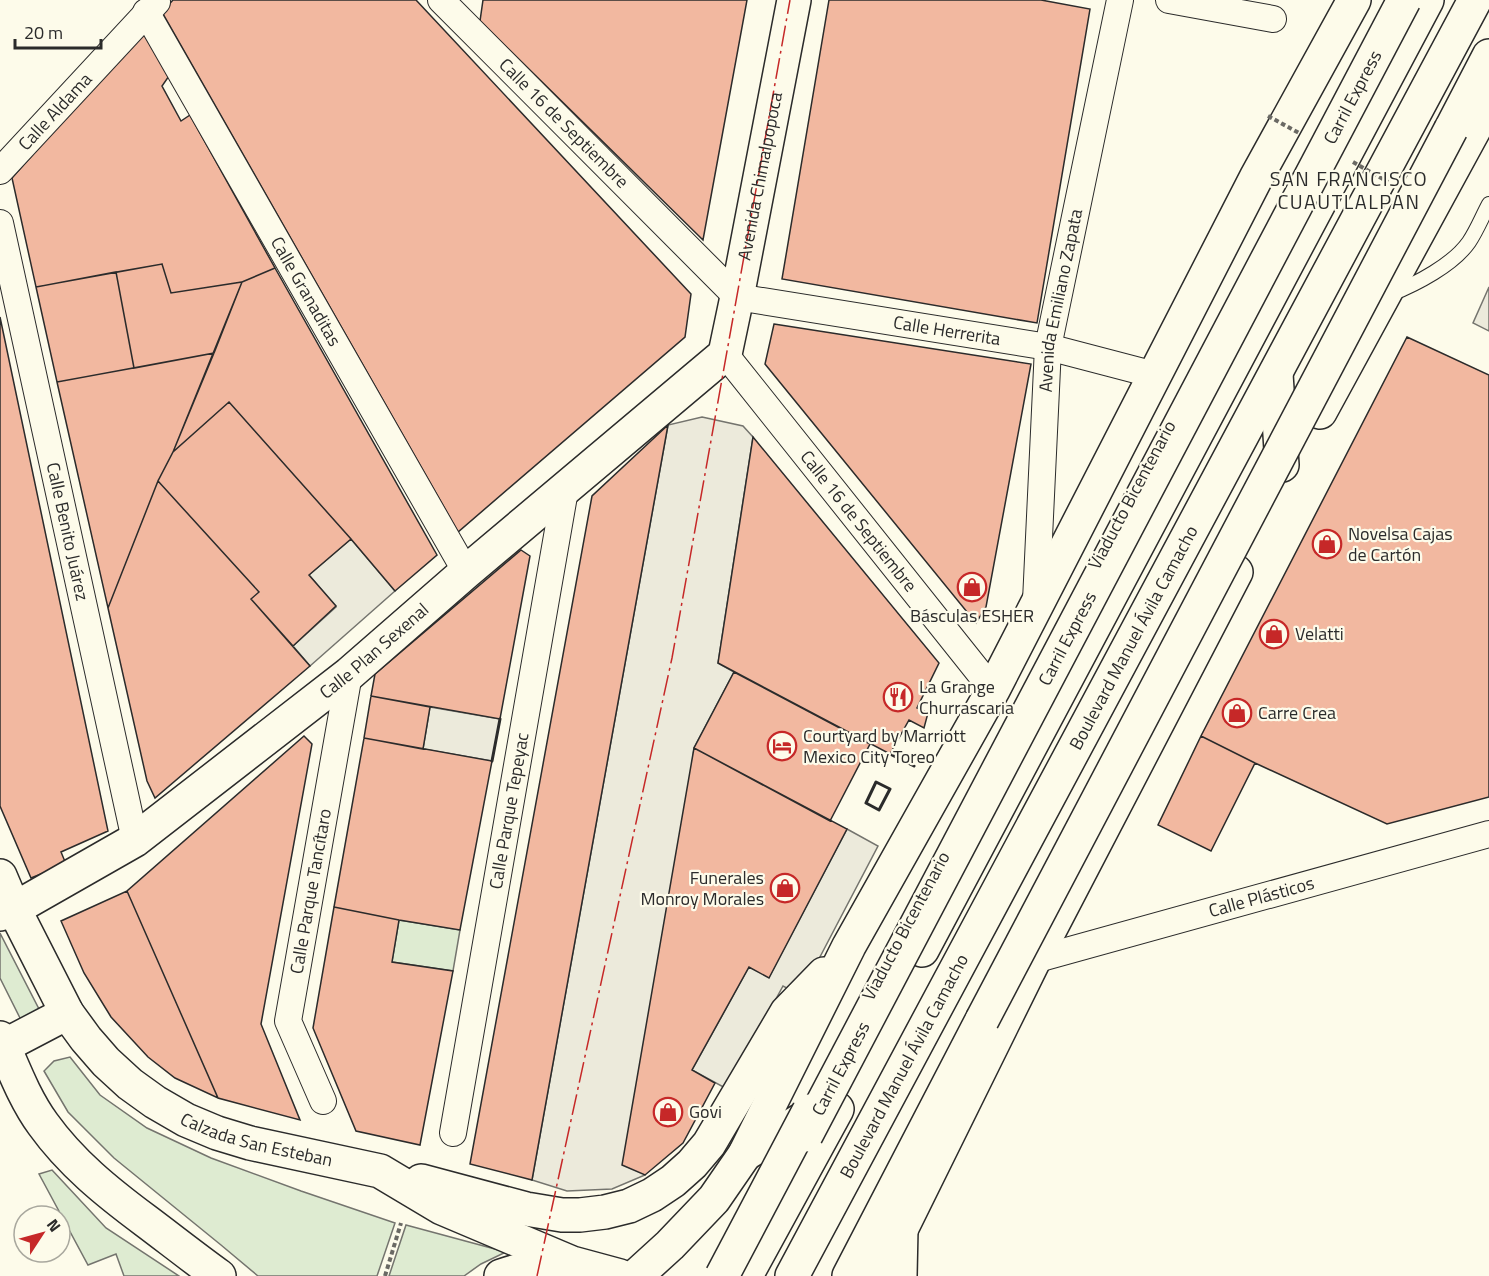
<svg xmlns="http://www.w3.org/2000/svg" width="1489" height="1276" font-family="'Titillium Web',sans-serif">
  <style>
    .green { fill: #deebd1; stroke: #74746e; stroke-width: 1.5 }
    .parking { fill: #eceadb; stroke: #74746e; stroke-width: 1.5 }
    .building { fill: #f2b8a0; stroke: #2b2b2b; stroke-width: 1.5 }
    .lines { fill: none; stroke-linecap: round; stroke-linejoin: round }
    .service-casing { stroke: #2b2b2b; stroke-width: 16 }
    .minor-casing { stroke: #2b2b2b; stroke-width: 28 }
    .secondary-casing { stroke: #2b2b2b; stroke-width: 36 }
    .primary-casing { stroke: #2b2b2b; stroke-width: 36 }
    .trunk-casing { stroke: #2b2b2b; stroke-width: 36 }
    .motorway-casing { stroke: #2b2b2b; stroke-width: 36 }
    .path { stroke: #6a6964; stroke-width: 4; stroke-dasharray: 4.5 3; stroke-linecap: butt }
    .service { stroke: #fdfbea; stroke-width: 14 }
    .minor { stroke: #fdfbea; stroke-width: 26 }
    .secondary { stroke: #fdfbea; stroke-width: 33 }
    .primary { stroke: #fdfbea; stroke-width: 33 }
    .trunk { stroke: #fdfbea; stroke-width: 33 }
    .motorway { stroke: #fdfbea; stroke-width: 33 }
    .motorway-bridge-casing { stroke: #2b2b2b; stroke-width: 36; stroke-linecap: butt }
    .path-bridge { stroke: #6a6964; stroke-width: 4; stroke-dasharray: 4.5 3; stroke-linecap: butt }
    .motorway-bridge { stroke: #fdfbea; stroke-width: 33 }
    .wall { stroke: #2b2b2b; stroke-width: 3 }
    .power { stroke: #c62828; stroke-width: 1.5; stroke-dasharray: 21 4.5 3 4.5; stroke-linecap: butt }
    .labels { text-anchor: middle; stroke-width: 4.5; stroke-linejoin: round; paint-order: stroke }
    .street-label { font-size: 18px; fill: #2b2b2b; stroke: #fdfbea }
    .poi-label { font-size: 18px; fill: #2b2b2b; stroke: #fdfbea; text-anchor: start }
    .neighbourhood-label { font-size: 20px; letter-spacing: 1.5px; fill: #2b2b2b; stroke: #fdfbea }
  </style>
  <rect width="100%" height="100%" fill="#fdfbea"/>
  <path class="green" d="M399 920 460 930 453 971 392 962Z
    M0 933 41 1013 22 1022 0 978Z
    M70 1057 100 1095 147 1128 211 1158 301 1191 395 1223 377 1276H258L221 1245 114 1158 68 1112 44 1071 54 1061Z
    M52 1170 106 1228 179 1276H124L116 1254 88 1265 39 1174Z
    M406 1225 506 1252 481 1264 464 1276H389Z"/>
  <path class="parking" d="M1489 287V331L1473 323Z
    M702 417 743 426 753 437 718 663 734 672 694 748 645 1175 612 1189 567 1191 532 1180 668 425Z
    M351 539 395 591 310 666 293 646 336 607 309 575Z
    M430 707 500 719 492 761 423 749Z
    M847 829 878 846 800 995 783 986 727 1089 692 1070 749 967 769 977Z"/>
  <path class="building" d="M173 0H416L691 294 685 337 458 532 162 12Z
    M483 0H747L703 240 480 21Z
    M829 0H1041L1090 9 1037 323 782 279Z
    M142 31 169 76 162 86 181 121 190 115 275 268 242 282 171 293 162 264 36 287 12 178Z
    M162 264 171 293 242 282 214 353 134 368 116 272Z
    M275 268 437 555 395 591 351 539 229 402 173 452 242 282Z
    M116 272 134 368 57 382 36 287Z
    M0 317 108 831 61 852 66 864 31 878 0 806Z
    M774 324 1031 364 986 607 976 623 765 364Z
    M1407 337 1489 375V797L1387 824 1255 763 1201 736Z
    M214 353 173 452 158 481 108 608 57 382Z
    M229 402 351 539 309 575 336 606 293 646 251 599 259 592 158 481 173 452Z
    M668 425 532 1180 470 1164 592 496Z
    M753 437 939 663 917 708 928 713 924 728 909 720 890 754 718 663Z
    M158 481 259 592 251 599 310 666 155 798 147 781 108 608Z
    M521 550 530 556 500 719 371 696 375 674Z
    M734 672 870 744 830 821 694 748Z
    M371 696 430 707 423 749 364 738Z
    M304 736 312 744 261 1024 300 1120 218 1098 127 891Z
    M1201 736 1255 763 1211 851 1158 825Z
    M364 738 492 761 460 930 399 920 334 907Z
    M694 748 847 829 769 978 749 967 692 1070 715 1083 683 1143 645 1175 622 1165Z
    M127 891 218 1098 175 1078 148 1057 111 1017 84 973 61 921Z
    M334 907 399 920 392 962 453 971 420 1145 356 1131 313 1028Z"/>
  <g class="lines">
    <g class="service-casing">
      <path id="service" d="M1391 294C1416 284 1453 265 1469 242 1477 230 1482 217 1489 204"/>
    </g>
    <g class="minor-casing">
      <g id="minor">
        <path id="s1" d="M441 0 737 297 1048 347 1155 375"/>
        <path d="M1169 0 1273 19"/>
        <path id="s2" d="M146 12 466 572"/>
        <path id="s3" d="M0 171 157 2"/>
        <path id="s4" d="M0 223 135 840"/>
        <path id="s5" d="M725 354 993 690"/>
        <path id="s6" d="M1036 601 1048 347 1120 0"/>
        <path id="s7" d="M1034 960 1489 834"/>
        <path id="s8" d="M323 1101 288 1021 349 674"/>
        <path id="s9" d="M453 1133 565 490"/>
      </g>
    </g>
    <g class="secondary-casing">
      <g id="secondary">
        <path id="s10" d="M0 914 14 909 135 840 349 674 466 572 725 354 737 297 794 0"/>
      </g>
    </g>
    <g class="primary-casing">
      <g id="primary">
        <path d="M1320 412 1489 102"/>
        <path id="s11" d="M0 876 14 909 67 1013 86 1039 106 1062 130 1084 155 1102 186 1120 217 1133 250 1143 380 1171 442 1208 572 1263 620 1276"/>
        <path d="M0 1038C13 1067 24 1098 43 1124 71 1163 107 1192 146 1221 170 1239 194 1258 219 1276"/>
        <path d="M4 1046 67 1013"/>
        <path d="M421 1181 526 1209 562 1215H580L605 1212 629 1206 652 1195 673 1181 692 1164 709 1144 787 1012 824 974"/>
        <path d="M501 1276C524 1268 546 1264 570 1263"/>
        <path d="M636 1276 670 1245 714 1199 745 1154 849 946 993 690 1256 178 1354 0"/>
        <path d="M878 1276 1034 960 1236 572"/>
      </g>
    </g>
    <g class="trunk-casing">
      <g id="trunk">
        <path d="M922 950 1427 0"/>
        <path d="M748 1272 837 1109"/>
        <path id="s12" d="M792 1276 1475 0"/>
      </g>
    </g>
    <g class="motorway-casing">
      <path id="motorway" d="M1451 129 1489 56
        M1276 374 1282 465
        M745 1154 816 1111
        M731 1276 762 1245
        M849 1276 982 1020
        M900 1276 901 1229"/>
    </g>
    <path class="path" d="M385 1276 401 1223"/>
    <use href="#service" class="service"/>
    <use href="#minor" class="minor"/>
    <use href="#secondary" class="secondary"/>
    <use href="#primary" class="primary"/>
    <use href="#trunk" class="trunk"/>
    <use href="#motorway" class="motorway"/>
    <g class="motorway-bridge-casing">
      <g id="motorway-bridge">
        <path d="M982 1020 1451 129"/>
        <path id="s13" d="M806 1135 1404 0"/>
        <path d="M722 1276 809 1111"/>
      </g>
    </g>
    <path class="path-bridge" d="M1268 116 1299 133
      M1353 162 1388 182"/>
    <use href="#motorway-bridge" class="motorway-bridge"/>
    <path class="wall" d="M890 754 914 766
      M492 761 500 719
      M876 782 890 789 879 810 866 803Z"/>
    <path class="power" d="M537 1276 672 658 790 0"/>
  </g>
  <defs>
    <g id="shop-ring" transform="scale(1.5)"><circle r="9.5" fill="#fdfbea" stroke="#c62828" stroke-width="1.5"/><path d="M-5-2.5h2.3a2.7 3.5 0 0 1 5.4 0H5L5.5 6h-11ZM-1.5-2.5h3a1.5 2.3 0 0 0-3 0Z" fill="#c62828"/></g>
    <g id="restaurant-ring" transform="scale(1.5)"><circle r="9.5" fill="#fdfbea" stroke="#c62828" stroke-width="1.5"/><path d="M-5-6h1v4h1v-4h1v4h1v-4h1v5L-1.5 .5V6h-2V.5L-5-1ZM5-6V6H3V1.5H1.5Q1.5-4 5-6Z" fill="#c62828"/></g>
    <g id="hotel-ring" transform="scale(1.5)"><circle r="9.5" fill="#fdfbea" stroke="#c62828" stroke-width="1.5"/><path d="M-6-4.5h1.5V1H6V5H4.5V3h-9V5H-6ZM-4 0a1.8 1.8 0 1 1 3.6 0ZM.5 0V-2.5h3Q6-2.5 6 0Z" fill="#c62828"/></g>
  </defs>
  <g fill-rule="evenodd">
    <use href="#shop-ring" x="1327" y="544"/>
    <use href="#shop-ring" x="972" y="587"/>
    <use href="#shop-ring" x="1274" y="634"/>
    <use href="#restaurant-ring" x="898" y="697"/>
    <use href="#shop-ring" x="1237" y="713"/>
    <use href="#hotel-ring" x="782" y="746"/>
    <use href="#shop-ring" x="785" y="888"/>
    <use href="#shop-ring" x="668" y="1112"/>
  </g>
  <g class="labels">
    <g class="street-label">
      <text dy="6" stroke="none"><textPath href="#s13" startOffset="1173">Carril Express</textPath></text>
      <text dy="6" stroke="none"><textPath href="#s3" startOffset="81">Calle Aldama</textPath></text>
      <text dy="6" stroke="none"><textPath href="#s1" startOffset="174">Calle 16 de Septiembre</textPath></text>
      <text dy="6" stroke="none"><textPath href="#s10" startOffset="1100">Avenida Chimalpopoca</textPath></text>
      <text dy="6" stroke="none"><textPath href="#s2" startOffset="322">Calle Granaditas</textPath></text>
      <text dy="6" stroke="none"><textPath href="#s6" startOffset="302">Avenida Emiliano Zapata</textPath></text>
      <text dy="6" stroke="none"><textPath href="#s1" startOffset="632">Calle Herrerita</textPath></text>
      <text transform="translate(1132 495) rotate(-62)" y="6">Viaducto Bicentenario</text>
      <text dy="6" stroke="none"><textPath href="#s5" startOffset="214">Calle 16 de Septiembre</textPath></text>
      <text dy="6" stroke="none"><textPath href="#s4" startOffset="316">Calle Benito Juárez</textPath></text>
      <text dy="6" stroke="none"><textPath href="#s12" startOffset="724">Boulevard Manuel Ávila Camacho</textPath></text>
      <text dy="6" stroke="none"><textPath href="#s13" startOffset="561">Carril Express</textPath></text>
      <text dy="6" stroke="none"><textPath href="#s10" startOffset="459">Calle Plan Sexenal</textPath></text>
      <text dy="6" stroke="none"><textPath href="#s9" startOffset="327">Calle Parque Tepeyac</textPath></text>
      <text dy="6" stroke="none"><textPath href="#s8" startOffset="219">Calle Parque Tancítaro</textPath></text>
      <text dy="6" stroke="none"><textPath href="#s7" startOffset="236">Calle Plásticos</textPath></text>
      <text transform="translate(906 926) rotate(-62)" y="6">Viaducto Bicentenario</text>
      <text dy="6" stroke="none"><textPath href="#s12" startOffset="238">Boulevard Manuel Ávila Camacho</textPath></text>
      <text dy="6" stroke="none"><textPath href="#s13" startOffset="75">Carril Express</textPath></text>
      <text dy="6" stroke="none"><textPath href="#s11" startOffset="388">Calzada San Esteban</textPath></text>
    </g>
    <g class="poi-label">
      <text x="1348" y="540">Novelsa Cajas<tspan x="1348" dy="21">de Cartón</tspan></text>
      <text x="972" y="622" text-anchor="middle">Básculas ESHER</text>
      <text x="1295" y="640">Velatti</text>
      <text x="919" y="693">La Grange<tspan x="919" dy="21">Churrascaria</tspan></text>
      <text x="1258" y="719">Carre Crea</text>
      <text x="803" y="742">Courtyard by Marriott<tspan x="803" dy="21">Mexico City Toreo</tspan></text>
      <text x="764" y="884" text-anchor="end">Funerales<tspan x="764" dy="21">Monroy Morales</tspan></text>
      <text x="689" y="1118">Govi</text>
    </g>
    <g class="neighbourhood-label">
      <text x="1349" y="186">SAN FRANCISCO<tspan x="1349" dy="23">CUAUTLALPAN</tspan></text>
    </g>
  </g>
  <g transform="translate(42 1234) rotate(54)"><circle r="28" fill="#fdfbea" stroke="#a9a89e" stroke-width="1.5"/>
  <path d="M0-4.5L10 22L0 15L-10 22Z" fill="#c62828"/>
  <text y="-9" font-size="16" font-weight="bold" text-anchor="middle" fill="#2b2b2b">N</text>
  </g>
  <path d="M15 39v9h86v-9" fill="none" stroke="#2b2b2b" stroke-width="3"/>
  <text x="24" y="39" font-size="18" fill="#2b2b2b" stroke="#fdfbea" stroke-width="4.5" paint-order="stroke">20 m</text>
</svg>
